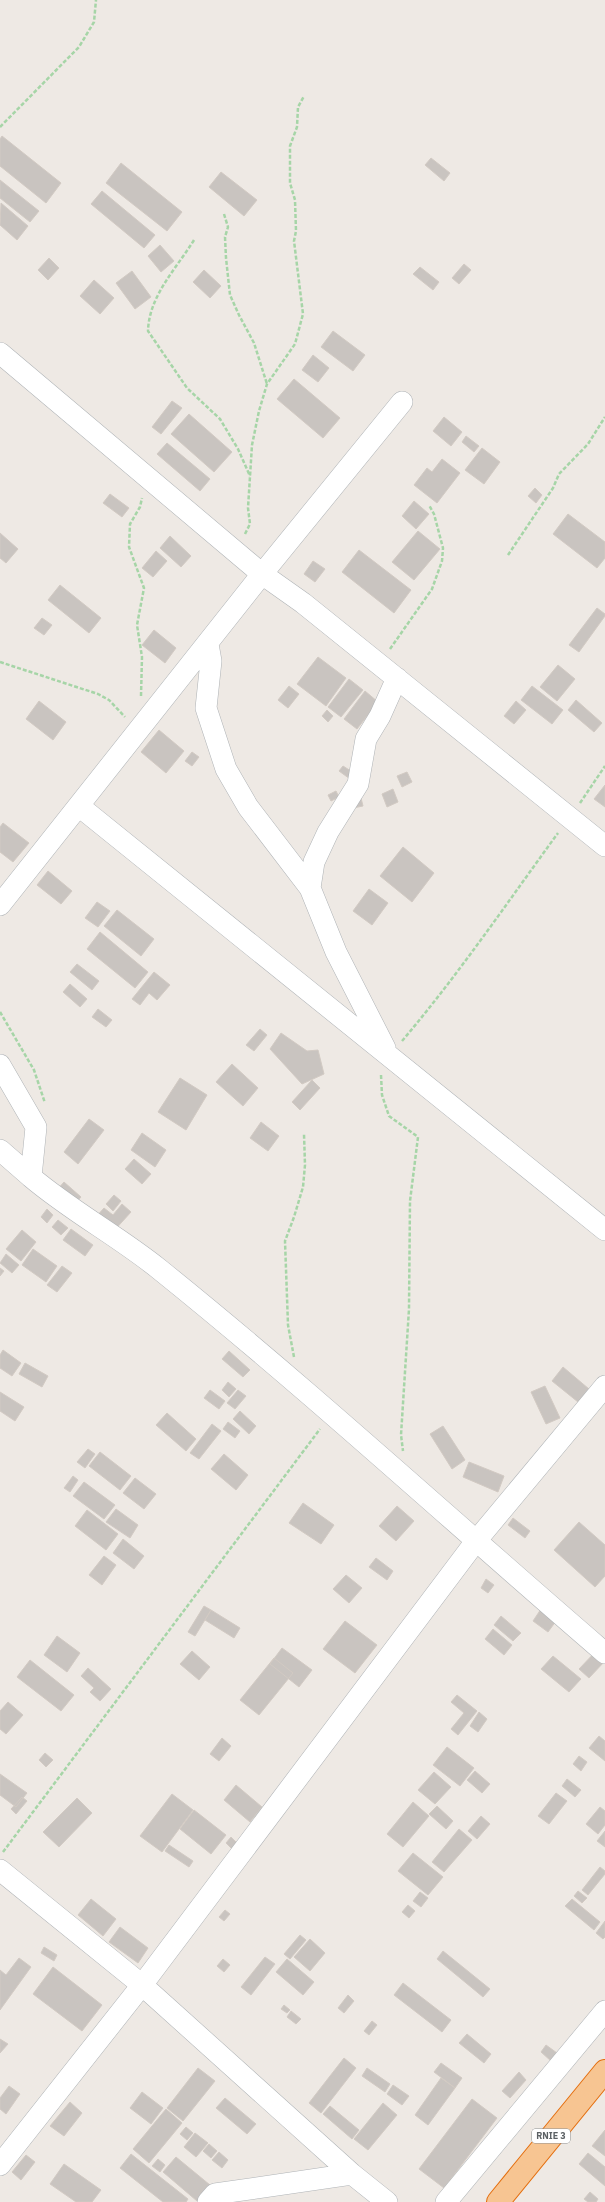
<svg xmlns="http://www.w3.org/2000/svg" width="605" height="2202" font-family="'IBM Plex Sans',sans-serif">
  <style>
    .building { fill: #c9c4c0; stroke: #d2cac3 }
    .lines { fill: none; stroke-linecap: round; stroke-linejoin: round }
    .street-casing { stroke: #afb3b6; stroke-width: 22 }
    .highway-casing { stroke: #e46e0e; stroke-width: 24 }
    .path { stroke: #a6d5a7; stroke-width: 2.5; stroke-dasharray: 4 2; stroke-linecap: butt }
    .street { stroke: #fff; stroke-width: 21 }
    .highway { stroke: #f7c592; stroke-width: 22 }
    .labels { text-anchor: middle; stroke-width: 3; stroke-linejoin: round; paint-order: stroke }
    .shield { fill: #fff; stroke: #8d9092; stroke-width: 1 }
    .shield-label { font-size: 9px; font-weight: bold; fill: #5c6164 }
  </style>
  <rect width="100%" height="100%" fill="#eee9e4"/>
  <path class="building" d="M2 136 61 183 46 203 0 166V139Z
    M431 158 450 173 444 181 425 165Z
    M121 163 182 212 167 231 106 183Z
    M221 172 257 200 244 216 209 187Z
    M0 180 39 211 30 222 0 198Z
    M102 191 155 235 144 248 91 204Z
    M1 203 28 226 17 240 0 225Z
    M160 245 174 261 161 272 148 256Z
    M49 258 59 268 48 280 38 270Z
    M464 264 471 270 459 284 452 278Z
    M420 267 439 282 433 290 413 274Z
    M204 270 221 286 210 298 193 282Z
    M132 271 151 297 135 309 116 283Z
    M94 280 114 298 100 314 80 296Z
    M333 331 365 355 353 371 321 347Z
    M313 355 329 368 318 382 302 370Z
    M294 379 340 418 323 438 277 399Z
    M172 401 182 408 161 434 152 427Z
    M189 414 232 452 214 472 171 434Z
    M444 417 462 432 451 446 433 431Z
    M466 436 479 446 474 452 462 442Z
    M167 443 210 479 200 491 157 454Z
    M482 448 500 462 484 484 465 470Z
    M442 459 460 473 437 503 414 485 427 468 432 472Z
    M535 488 542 495 536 503 528 496Z
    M110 494 129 508 122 517 103 503Z
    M414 501 429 514 416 529 402 516Z
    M568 514 605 542V558L597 568 553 534Z
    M418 531 440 549 414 580 392 562Z
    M0 533 18 549 6 563 0 558Z
    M170 536 191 556 181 567 160 548Z
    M359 550 411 590 394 613 342 572Z
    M156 551 167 561 153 577 142 568Z
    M313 561 325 569 315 582 304 574Z
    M60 585 101 618 89 633 48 600Z
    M597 608 605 614V616L579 652 569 645Z
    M42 618 52 625 44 635 34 628Z
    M154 630 176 648 165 663 142 645Z
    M318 657 346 678 326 706 297 684Z
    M558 665 575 679 557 701 540 687Z
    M349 679 363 690 341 717 328 707Z
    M289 686 299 694 288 708 278 700Z
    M532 686 563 710 552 724 521 700Z
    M365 691 378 702 357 729 344 719Z
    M576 700 602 723 594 732 568 710Z
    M39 701 66 722 53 740 26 719Z
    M516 701 526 710 514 724 504 716Z
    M327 710 333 716 328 722 322 716Z
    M159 730 184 751 166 773 141 752Z
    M192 752 199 757 192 766 185 761Z
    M343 766 354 773 350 779 339 771Z
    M407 772 412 782 402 787 397 776Z
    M605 785V807L594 799Z
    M393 789 398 802 387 807 382 794Z
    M336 791 339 797 331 801 328 795Z
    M361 798 363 806 353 808Z
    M3 823 29 843 13 862 0 852V827Z
    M403 847 434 873 412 902 380 876Z
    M48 871 72 891 61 904 37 885Z
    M369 889 388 903 372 925 353 911Z
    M97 902 110 911 98 927 85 918Z
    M117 910 154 939 141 956 104 926Z
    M100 932 148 972 135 988 87 949Z
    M77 964 99 981 92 990 70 972Z
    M154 972 170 985 157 1000 149 993 140 1005 132 999Z
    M70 984 87 999 80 1007 63 992Z
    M98 1009 112 1020 106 1027 92 1017Z
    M260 1029 267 1035 254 1051 246 1045Z
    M281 1033 307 1051 318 1050 324 1074 302 1084 270 1049Z
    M232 1064 258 1088 243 1106 216 1082Z
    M180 1078 207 1095 186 1130 158 1112Z
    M312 1080 320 1088 300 1110 292 1102Z
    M89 1119 104 1130 78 1164 64 1152Z
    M261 1122 279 1136 268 1151 250 1138Z
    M142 1133 166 1150 155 1167 131 1150Z
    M134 1159 151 1174 142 1184 125 1169Z
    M64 1182 81 1197 73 1206 56 1191Z
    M114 1195 121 1201 113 1211 106 1204Z
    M122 1204 131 1212 112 1233 95 1218 104 1208 113 1215Z
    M47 1209 53 1215 47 1223 41 1217Z
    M58 1220 68 1228 61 1235 52 1227Z
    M71 1229 93 1245 85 1256 63 1240Z
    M22 1230 36 1242 21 1261 6 1249Z
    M33 1249 57 1266 46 1282 22 1265Z
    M6 1254 19 1265 12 1273 0 1263Z
    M62 1266 72 1273 57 1292 47 1285Z
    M0 1268 4 1271 0 1276Z
    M3 1350 21 1363 12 1376 0 1368V1355Z
    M229 1351 250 1370 243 1377 222 1359Z
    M25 1363 48 1376 42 1387 19 1374Z
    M563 1367 589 1389 578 1402 552 1381Z
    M228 1382 236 1389 229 1397 222 1390Z
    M545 1386 560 1418 546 1424 531 1392Z
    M210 1390 225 1401 219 1409 204 1398Z
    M238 1390 246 1396 235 1409 227 1403Z
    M0 1392 24 1407 15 1421 0 1411Z
    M240 1411 256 1426 249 1434 233 1419Z
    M167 1413 196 1439 186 1451 156 1425Z
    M228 1422 240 1431 235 1438 223 1429Z
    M212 1424 221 1431 199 1459 190 1453Z
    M443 1426 465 1460 452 1469 430 1434Z
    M88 1449 95 1454 85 1468 77 1462Z
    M100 1452 131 1476 120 1490 89 1466Z
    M224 1454 248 1475 236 1490 211 1469Z
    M469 1462 504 1476 498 1492 463 1477Z
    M73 1476 78 1480 70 1492 64 1488Z
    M135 1478 156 1494 144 1509 123 1493Z
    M84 1482 115 1505 104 1519 73 1496Z
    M303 1503 334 1525 321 1544 289 1523Z
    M397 1506 414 1521 396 1541 379 1526Z
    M116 1509 138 1525 130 1538 106 1522Z
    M87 1510 118 1534 106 1550 75 1526Z
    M513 1518 530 1531 525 1538 508 1525Z
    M579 1522 605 1545V1576L595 1587 554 1550Z
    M123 1539 144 1556 134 1569 113 1553Z
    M104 1556 116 1565 102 1585 89 1575Z
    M376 1558 393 1571 387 1580 369 1567Z
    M346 1575 362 1588 349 1603 333 1589Z
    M486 1579 494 1585 488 1593 481 1588Z
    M204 1606 211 1610 195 1636 188 1632Z
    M543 1606 559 1617 548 1632 533 1621Z
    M211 1610 240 1628 234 1638 205 1620Z
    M501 1616 521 1633 513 1641 494 1625Z
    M345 1621 377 1645 355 1673 323 1649Z
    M493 1629 512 1645 504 1655 485 1639Z
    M57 1636 80 1653 67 1672 44 1655Z
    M282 1648 312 1670 299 1687 270 1664Z
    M599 1648 605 1661 589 1678 579 1669Z
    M192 1651 210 1667 199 1680 180 1664Z
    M553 1656 581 1679 569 1692 541 1669Z
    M274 1658 293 1673 259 1715 240 1700Z
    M30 1660 74 1695 61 1711 17 1677Z
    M88 1668 111 1689 100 1701 90 1692 94 1688 81 1676Z
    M457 1695 477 1711 458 1735 451 1729 464 1713 451 1702Z
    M8 1702 23 1715 6 1734 0 1729V1711Z
    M479 1712 487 1719 478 1732 470 1726Z
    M599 1736 605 1741V1761L589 1748Z
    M222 1738 231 1746 219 1761 210 1754Z
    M447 1747 474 1768 460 1786 433 1765Z
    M45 1753 53 1760 46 1767 39 1760Z
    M579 1756 587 1762 581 1771 573 1764Z
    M475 1771 490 1784 482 1793 467 1780Z
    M434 1772 451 1787 435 1804 418 1790Z
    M0 1774 27 1793 16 1807 0 1795Z
    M567 1779 581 1790 575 1797 562 1786Z
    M236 1785 262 1807 250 1822 224 1800Z
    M556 1793 567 1801 549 1824 538 1816Z
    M172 1794 193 1810 162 1852 140 1836Z
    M22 1797 27 1801 16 1814 11 1809Z
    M77 1798 92 1813 59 1847 43 1832Z
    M413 1802 429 1816 403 1847 387 1834Z
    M437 1806 453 1821 446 1829 429 1814Z
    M600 1807 605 1811V1825L598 1834 586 1824Z
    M194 1810 226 1835 211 1854 180 1829Z
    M481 1816 490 1824 477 1839 468 1831Z
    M459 1829 472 1840 444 1872 432 1862Z
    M605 1831V1847L597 1841Z
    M231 1837 238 1844 233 1850 226 1843Z
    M169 1845 193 1861 189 1867 165 1851Z
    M413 1853 443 1877 428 1895 398 1871Z
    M600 1867 605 1871V1874L588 1895 582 1890Z
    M578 1891 587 1898 582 1903 574 1896Z
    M420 1892 428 1898 421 1907 413 1901Z
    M91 1899 116 1919 103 1936 78 1915Z
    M572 1899 600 1922 594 1930 565 1906Z
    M408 1905 415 1911 409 1918 402 1912Z
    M225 1910 230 1914 224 1921 219 1917Z
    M605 1921V1937L603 1939 596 1933Z
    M120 1927 148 1948 138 1963 109 1942Z
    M300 1935 306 1940 290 1959 284 1954Z
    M310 1939 325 1953 310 1971 294 1957Z
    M44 1947 57 1955 54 1961 41 1953Z
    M443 1951 490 1989 483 1997 437 1959Z
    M265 1957 275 1964 251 1995 241 1987Z
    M19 1958 31 1967 0 2010V1970L6 1975Z
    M223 1959 230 1965 224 1972 217 1966Z
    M287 1959 314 1982 303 1995 276 1972Z
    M53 1967 102 2005 82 2031 33 1994Z
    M403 1983 451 2020 442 2032 394 1995Z
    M348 1995 354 2001 344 2013 338 2008Z
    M284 2005 290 2010 287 2013 281 2009Z
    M291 2011 301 2019 296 2024 287 2017Z
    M372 2021 377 2025 369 2035 364 2031Z
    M467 2034 491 2054 484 2063 459 2043Z
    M0 2039 8 2044 0 2053Z
    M546 2045 557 2053 551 2061 541 2052Z
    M344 2058 356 2068 321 2113 309 2103Z
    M441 2063 462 2078 455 2088 434 2072Z
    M198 2068 215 2081 183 2121 167 2108Z
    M367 2068 390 2084 385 2092 362 2076Z
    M519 2072 526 2080 510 2098 502 2091Z
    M441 2078 455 2088 428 2125 415 2115Z
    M393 2085 409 2096 402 2105 387 2094Z
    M9 2086 20 2094 6 2114 0 2109V2098Z
    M142 2092 163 2108 151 2124 130 2108Z
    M225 2098 256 2124 247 2134 216 2108Z
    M472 2099 497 2118 444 2188 419 2169Z
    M70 2102 82 2113 64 2136 50 2126Z
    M383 2103 397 2115 368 2150 354 2139Z
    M330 2106 359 2130 352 2139 323 2114Z
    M166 2109 182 2123 149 2163 133 2149Z
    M186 2127 193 2133 187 2140 180 2134Z
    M605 2130V2156L592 2146Z
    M195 2133 208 2143 196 2157 184 2147Z
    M209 2144 217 2151 211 2158 203 2151Z
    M219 2152 228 2160 222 2168 212 2160Z
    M588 2153 605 2167V2186L579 2164Z
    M131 2154 188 2199 186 2202H163L120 2168Z
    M26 2155 35 2162 21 2180 12 2172Z
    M176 2157 210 2185 197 2201 163 2172Z
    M158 2159 165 2165 160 2172 152 2166Z
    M64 2164 101 2190 92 2202H76L50 2184Z
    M590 2192 598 2199 596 2202H588L584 2199Z"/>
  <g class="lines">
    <g class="street-casing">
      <path id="street" d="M0 353 262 574 303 603 605 846
        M208 644 211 661 206 708 226 769 248 807 310 888 336 952 385 1048
        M79 806 605 1230
        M310 888 314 862 328 832 358 784 366 739 380 716 397 678
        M0 905 262 574 402 402
        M0 1065 36 1127 31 1177C71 1211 118 1236 159 1269 312 1392 456 1525 605 1653
        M0 1150 31 1177
        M0 1870 142 1985 352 2174 387 2202
        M0 2165 142 1985 476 1541 605 1386
        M208 2202 215 2194 352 2174
        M446 2202 605 2011"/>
    </g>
    <g class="highway-casing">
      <path id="highway" d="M498 2202 605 2071"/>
    </g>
    <path class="path" d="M0 127 79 47 94 22 96 0
      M224 214 228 227 225 237 226 258 230 295 239 315 254 343 267 384
      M194 240C176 269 149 296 148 331L187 388 220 419 238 449 250 476
      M245 534 250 524 248 508 252 445 259 411 267 384 295 344 303 314 294 241 296 231 295 200 290 183V146L297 127 298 107 304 96
      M508 555 553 488 559 474 588 444 605 417
      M390 649 432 589 442 561 443 548 434 514 429 505
      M0 662 98 694 109 700 125 717
      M141 696 142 657 137 625 144 588 129 547 130 524 140 507 142 498
      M580 803 605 766
      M0 1012 34 1070 45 1103
      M402 1041C458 975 507 903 558 833
      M381 1075 382 1095 389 1116 418 1137 410 1201 409 1309 401 1435 403 1451
      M294 1357 288 1325 285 1241 294 1217 303 1187 305 1165 304 1134
      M3 1852 320 1429"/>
    <use href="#street" class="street"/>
    <use href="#highway" class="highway"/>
  </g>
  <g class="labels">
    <rect class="shield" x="532" y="2129" width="38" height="14" rx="3"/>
    <g class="shield-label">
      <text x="551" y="2139">RNIE 3</text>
    </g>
  </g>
</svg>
